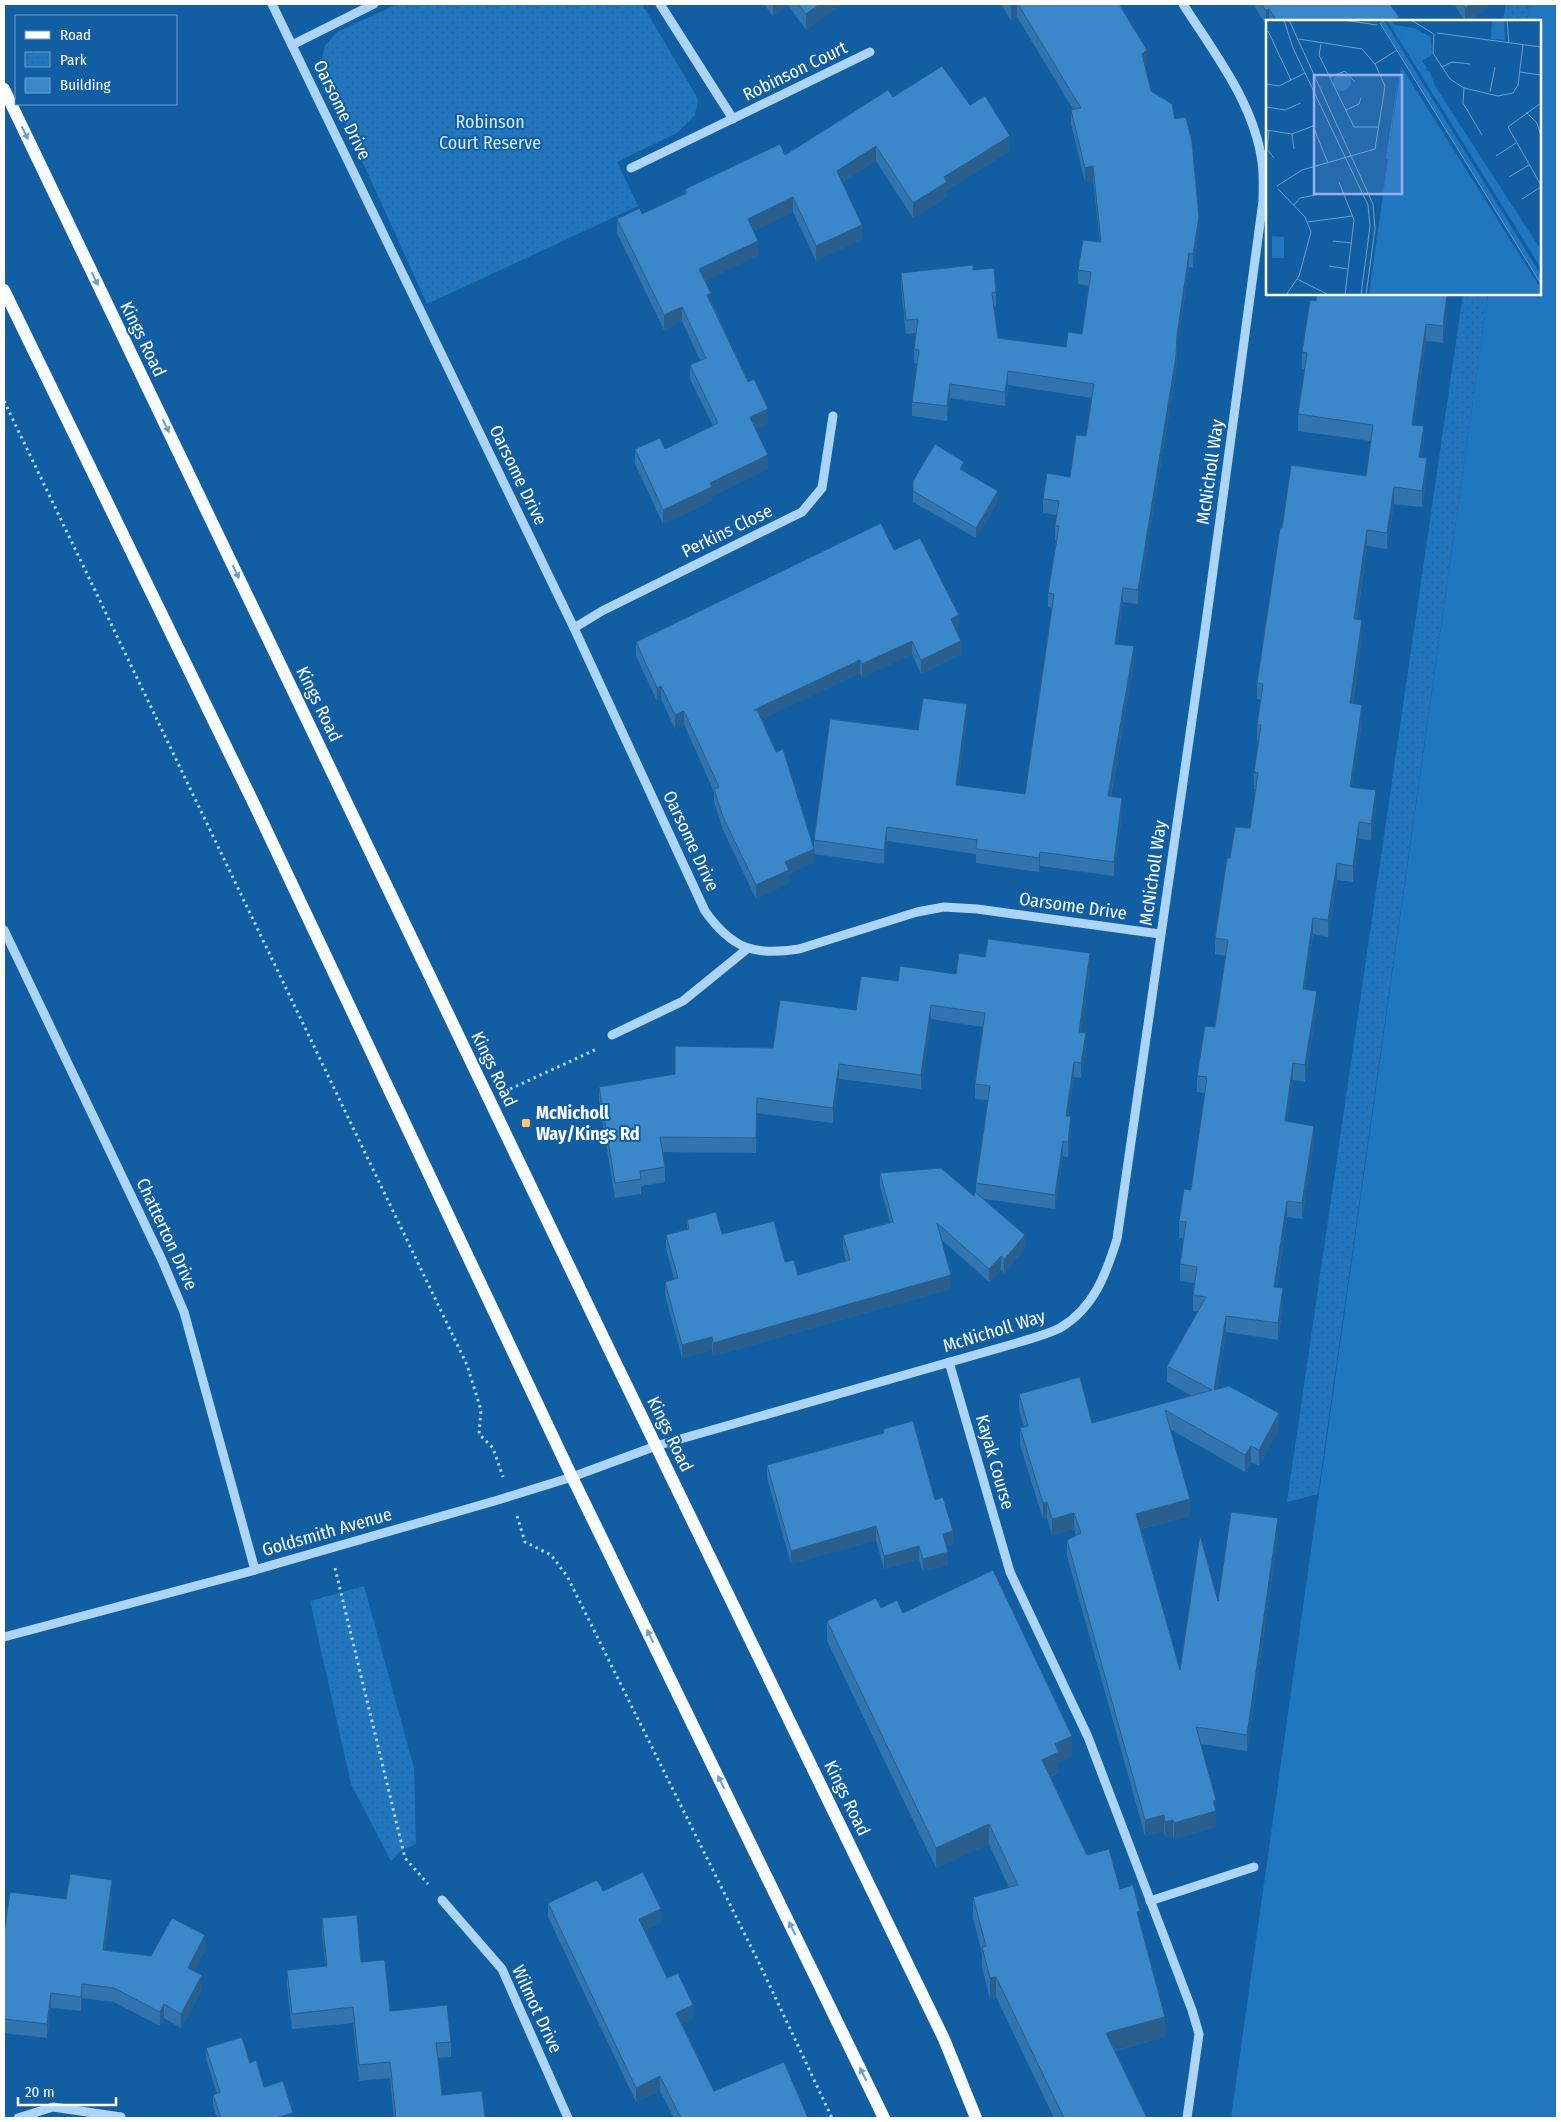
<svg xmlns="http://www.w3.org/2000/svg" width="1561" height="2122" viewBox="0 0 1561 2122" font-family="'Fira Sans Condensed',sans-serif">
<defs>
<pattern id="park-dots" width="8" height="8" patternUnits="userSpaceOnUse" patternTransform="scale(1.25)"><rect width="8" height="8" fill="#2077c0"/><path d="M2 2h.1M6 6h.1" fill="none" stroke="#366286" stroke-width="1.8" stroke-linecap="round"/></pattern>
</defs>
<rect width="100%" height="100%" fill="#115ea3"/>
<path fill="#2077c0" d="M1530,4H1557V2118H1231L1488,294H1540V21H1527Z"/>
<g fill="url(#park-dots)">
<path d="M398,4H642L698,99L695,115L677,133L617,162L638,206L427,304L320,68L325,46L337,32Z"/>
<path d="M1506,4H1530L1527,21H1503Z"/>
<path d="M1463,294H1488L1318,1494L1287,1502Z"/>
<path d="M364,1586L414,1768L416,1844L401,1851L391,1861L351,1784L310,1601Z"/>
</g>
<g fill="none" stroke-linecap="round" stroke-linejoin="round">
<g stroke="#abd4f6" stroke-width="3" stroke-dasharray="2.5 4" stroke-linecap="butt">
<path d="M4,401L467,1365L481,1410L479,1434L493,1448L503,1477"/>
<path d="M510,1089L597,1049"/>
<path d="M517,1516L525,1542L551,1555L567,1576L761,1967L832,2118"/>
<path d="M335,1568L405,1858L428,1884"/>
</g>
<g stroke="#abd4f6" stroke-width="9">
<path d="M272,4L574,628L705,911C732,949 754,956 799,949L917,912L944,907L977,909L1160,934"/>
<path d="M660,4L733,119"/>
<path d="M292,45L374,4"/>
<path d="M631,168L870,52"/>
<path d="M574,628L602,611L802,512L822,488L833,416"/>
<path d="M4,930L162,1260L184,1312L255,1570"/>
<path d="M612,1035L683,1001L747,949"/>
<path d="M949,1362L1010,1572L1088,1737L1192,2010L1199,2034L1187,2118"/>
<path d="M4,1637L255,1570L498,1500L572,1477L656,1446L1020,1342C1033,1338 1048,1334 1060,1328C1094,1308 1106,1274 1117,1239L1205,630L1263,201C1263,188 1264,175 1262,162C1254,103 1214,53 1183,4"/>
<path d="M442,1900L502,1969L568,2118"/>
<path d="M1150,1901L1254,1867"/>
<path d="M18,2118L53,2107L121,2117"/>
</g>
<g stroke="#f9fcff" stroke-width="12">
<path d="M4,89L607,1345L944,2039L976,2118"/>
<path d="M4,290L256,808L572,1477L884,2118"/>
</g>
</g>
<g fill="#3274ad">
<path d="M764,4H842L806,30L788,5L773,16Z"/>
<path d="M1001,4H1119L1147,65L1145,66L1151,91L1199,231L1193,268L1189,267L1177,350L1176,370L1138,604L1123,602L1117,644L1134,661L1111,796L1122,812L1114,876L1040,866L1039,872L976,863V854L887,841L884,864L814,854V862L789,874V883L756,899L723,830L714,802V792L684,724L675,729L661,699L657,701L636,656V642L894,550L959,628L956,629L961,654L921,674L912,654L862,678L860,673L762,719L814,849V840L918,730L967,718L958,785L1025,794L1052,608L1048,607V593L1056,540H1055V526L1057,515L1043,513V499L1070,477L1086,436L1092,398L1008,385L1005,406L950,398L947,421L912,416V402L917,364L914,363V349L916,333L906,334L901,287V273L973,270L996,292V306L994,307L998,338L1066,347L1082,334L1089,286L1078,284V270L1100,242L1093,180L1085,182L1071,124V110L1073,109L1017,17L1011,21Z"/>
<path d="M1253,4H1390L1399,21H1267L1266,25Z"/>
<path d="M1454,4H1488L1487,9L1467,21H1465Z"/>
<path d="M893,97L970,105L1010,151L947,190V197L913,218L876,161L842,182L862,239L816,261L793,212L754,231L758,255L705,281L711,301L768,423L756,429L768,469L712,496V501L663,524L635,464V449H665L713,426L690,379V365L700,360L682,321L664,330L617,233V219L642,214L685,193V189L785,155Z"/>
<path d="M1317,294H1446L1447,311L1443,343L1426,341L1418,396L1414,425L1424,443L1421,458L1427,475L1422,507L1394,504L1387,549L1367,546L1357,619L1362,636L1353,703L1362,721L1352,787L1376,807L1371,840L1359,839L1353,882L1337,880L1328,937L1313,934L1305,990L1317,1008L1305,1082L1293,1080L1287,1122L1314,1142L1302,1219L1287,1217L1277,1287L1283,1304L1278,1340L1226,1332L1217,1389L1279,1429L1259,1466L1251,1462L1245,1472L1170,1429L1190,1516L1141,1529L1180,1670L1218,1601L1278,1535L1247,1751L1201,1744L1216,1816V1827L1174,1839L1173,1836L1165,1838L1164,1831L1145,1836L1067,1556V1540L1076,1536L1074,1529L1052,1535L1047,1518L1043,1519L1020,1445V1428L1024,1427L1019,1410V1394L1092,1423L1192,1396L1167,1382V1366L1198,1312L1193,1311V1295L1194,1283L1180,1281V1264L1184,1238H1179V1221L1191,1190L1205,1093L1197,1092V1076L1215,1027L1226,956L1215,954V938L1230,858L1250,828L1256,789H1254V772L1258,741H1257V725L1261,700L1257,699V683L1282,528L1366,476L1371,441L1298,431V414L1305,369H1302V352L1316,301Z"/>
<path d="M964,471L998,501L976,538L913,502V481Z"/>
<path d="M985,957L1090,968L1081,1032L1086,1047L1081,1078L1074,1077L1068,1116L1071,1131L1068,1157L1063,1156L1055,1209L984,1199L1025,1249L1004,1273L1001,1270L989,1282L942,1240L951,1289L713,1356L712,1350L682,1358L665,1295V1282L674,1279L666,1248V1235L687,1229V1220L785,1262L798,1275L846,1261L843,1249V1235L890,1222L880,1186V1173L974,1196L976,1192V1183L988,1100L975,1099V1084L983,1027L931,1019L921,1089L839,1079L833,1123L757,1113L756,1153L663,1152L665,1167V1182L641,1186V1194L615,1198L599,1102V1087L675,1074L773,1048L856,1010L898,981L956,974Z"/>
<path d="M883,1429L935,1500L953,1544L946,1546L948,1565L923,1572L919,1559L884,1569L876,1540L791,1564L767,1478V1465L883,1433Z"/>
<path d="M881,1608L903,1613L1072,1756L1059,1762V1772L1050,1777L1087,1855L1120,1889L1140,1922L1165,2037L1115,2051L1147,2118H1054L996,1997L990,1999L982,1968V1954L973,1918V1897L1009,1888L989,1844L936,1868L827,1641V1621Z"/>
<path d="M603,1891L661,1923L645,1930L667,1978L693,2019L682,2024L714,2091L808,2118H674L660,2091L636,2102L548,1917V1903Z"/>
<path d="M112,1894L105,1950L151,1956L205,1949L194,1971L202,1990L181,2028L164,2018L160,2026L114,2002L82,1998L81,2011L51,2008L47,2038L4,2033V1934L66,1899Z"/>
<path d="M322,1918L361,1962L390,2011L451,2042V2057L438,2058L442,2095L485,2118H394L390,2078L359,2081L353,2023L292,2029L287,1986V1970L326,1966L322,1934Z"/>
<path d="M206,2048L250,2063L264,2087L293,2118H217L213,2105V2095L217,2094L206,2059Z"/>
</g>
<g fill="#295e8d">
<path d="M773,4H788V5L773,16Z"/>
<path d="M820,4H842L806,30V14Z"/>
<path d="M1015,4H1017V17L1011,21V6Z"/>
<path d="M1472,4H1488L1487,9L1467,21H1465V8Z"/>
<path d="M1269,9V21H1267V24L1266,25V11Z"/>
<path d="M1399,17V21H1393Z"/>
<path d="M1147,50V65L1142,68V54Z"/>
<path d="M1010,136V151L947,190V197L913,218V203L944,177Z"/>
<path d="M876,146V161L837,185V171Z"/>
<path d="M1093,166V180L1085,182V168Z"/>
<path d="M793,197V212L748,234V219Z"/>
<path d="M1199,217V231L1193,268V254Z"/>
<path d="M862,225V239L816,261V246Z"/>
<path d="M758,241V255L699,284V269Z"/>
<path d="M1189,253V267L1177,350L1176,370L1138,604V590Z"/>
<path d="M711,293V308L707,295Z"/>
<path d="M1447,295V311L1443,343V326Z"/>
<path d="M682,307V321L664,330V315Z"/>
<path d="M1426,324V341L1412,441V425Z"/>
<path d="M1008,371V385L1005,406V392Z"/>
<path d="M950,384V398L947,421V406Z"/>
<path d="M768,409V423L750,432V417Z"/>
<path d="M1424,426V443L1419,474V457Z"/>
<path d="M768,455V469L712,496V501L663,524V510L710,483Z"/>
<path d="M1427,458V475L1422,507V491Z"/>
<path d="M964,462V472L960,469Z"/>
<path d="M1394,487V504L1387,549V533Z"/>
<path d="M998,491V501L976,538V528Z"/>
<path d="M1367,530V546L1354,635V619Z"/>
<path d="M1123,588V602L1115,658V644Z"/>
<path d="M959,615V628L951,632V619Z"/>
<path d="M1362,620V636L1350,719V703Z"/>
<path d="M912,641V654L862,678V664Z"/>
<path d="M961,641V654L921,674V660Z"/>
<path d="M1134,646V661L1108,810V796Z"/>
<path d="M860,660V673L754,723V710Z"/>
<path d="M661,686V699L657,701V688Z"/>
<path d="M967,704V718L956,799V785Z"/>
<path d="M1362,705V721L1350,803V787Z"/>
<path d="M684,711V724L675,729V715Z"/>
<path d="M1376,790V807L1371,840V824Z"/>
<path d="M1122,798V812L1114,876V862Z"/>
<path d="M1359,822V839L1353,882V866Z"/>
<path d="M887,827V841L884,864V850Z"/>
<path d="M814,849V862L789,874V883L756,899V885L785,862Z"/>
<path d="M1040,852V866L1039,872V858Z"/>
<path d="M1337,863V880L1328,937V920Z"/>
<path d="M1313,918V934L1303,1006V989Z"/>
<path d="M1090,953V968L1079,1047V1032Z"/>
<path d="M1317,991V1008L1305,1082V1065Z"/>
<path d="M931,1005V1019L921,1089V1075Z"/>
<path d="M1086,1033V1047L1081,1078V1063Z"/>
<path d="M1074,1062V1077L1066,1130V1116Z"/>
<path d="M1293,1063V1080L1285,1138V1121Z"/>
<path d="M839,1064V1079L833,1123V1108Z"/>
<path d="M1071,1116V1131L1068,1157V1142Z"/>
<path d="M1314,1126V1142L1302,1219V1203Z"/>
<path d="M1063,1141V1156L1055,1209V1195Z"/>
<path d="M1287,1201V1217L1274,1303V1287Z"/>
<path d="M1025,1235V1249L1004,1273V1260Z"/>
<path d="M1001,1256V1270L989,1282V1269Z"/>
<path d="M951,1275V1289L713,1356V1343Z"/>
<path d="M1283,1288V1304L1278,1340V1323Z"/>
<path d="M1226,1316V1332L1214,1406V1390Z"/>
<path d="M712,1337V1350L682,1358V1345Z"/>
<path d="M1279,1413V1429L1259,1466V1450Z"/>
<path d="M1251,1446V1462L1245,1472V1455Z"/>
<path d="M1190,1499V1516L1136,1530V1514Z"/>
<path d="M1047,1502V1518L1043,1519V1503Z"/>
<path d="M1074,1513V1529L1052,1535V1519Z"/>
<path d="M1278,1518V1535L1247,1751V1735Z"/>
<path d="M876,1526V1540L791,1564V1551Z"/>
<path d="M953,1531V1544L943,1547V1534Z"/>
<path d="M919,1546V1559L884,1569V1556Z"/>
<path d="M948,1552V1565L923,1572V1559Z"/>
<path d="M1072,1736V1756L1059,1762V1772L1042,1780V1760L1055,1744Z"/>
<path d="M1216,1800V1827L1174,1839V1823Z"/>
<path d="M1164,1815V1831L1145,1836V1820Z"/>
<path d="M1173,1820V1836L1165,1838V1822Z"/>
<path d="M989,1824V1844L936,1868V1848Z"/>
<path d="M112,1880V1894L103,1964V1950Z"/>
<path d="M661,1909V1923L639,1933V1919Z"/>
<path d="M1140,1911V1931L1137,1912Z"/>
<path d="M205,1935V1949L188,1982V1968Z"/>
<path d="M202,1975V1990L181,2028V2014Z"/>
<path d="M996,1977V1997L990,1999V1978Z"/>
<path d="M82,1984V1998L81,2011V1997Z"/>
<path d="M51,1993V2008L47,2038V2024Z"/>
<path d="M164,2004V2018L160,2026V2012Z"/>
<path d="M693,2005V2019L676,2027V2013Z"/>
<path d="M1165,2017V2037L1106,2053V2033Z"/>
<path d="M660,2076V2091L636,2102V2088Z"/>
<path d="M293,2113V2118H276Z"/>
</g>
<g fill="#3a87c9" stroke="#295e8d">
<path d="M798,4H820L806,14Z"/>
<path d="M1009,4H1015L1011,6Z"/>
<path d="M1018,4H1119L1147,50L1142,54L1151,91L1172,104L1175,119L1186,117L1192,142L1199,217L1193,254L1189,253L1177,336L1176,356L1138,590L1123,588L1115,644L1134,646L1108,796L1122,798L1114,862L1040,852L1039,858L976,849L977,840L887,827L884,850L814,840L830,719L918,730L923,698L967,704L956,785L1025,794L1054,594L1048,593L1059,526H1055L1059,501L1043,499L1047,473L1070,477L1076,435L1086,436L1094,384L1008,371L1005,392L950,384L947,406L912,402L919,350L914,349L918,319L906,320L901,273L973,265V270L994,268L996,292L992,293L998,338L1066,347L1068,332L1082,334L1091,272L1078,270L1083,240L1101,242L1093,166L1085,168L1071,110L1081,108Z"/>
<path d="M1261,4H1390L1399,17L1393,21H1277L1269,9L1266,11Z"/>
<path d="M1463,4H1472L1465,8Z"/>
<path d="M942,66L970,105L985,96L1010,136L944,177L947,182L913,203L876,146L837,171L862,225L816,246L793,197L748,219L758,241L699,269L711,293L707,295L748,382L754,379L768,409L750,417L768,455L710,483L712,487L663,510L635,449L660,438L665,449L718,423L690,365L706,358L682,307L664,315L617,219L640,208L642,214L687,193L685,189L780,144L785,155L888,90L893,97Z"/>
<path d="M1317,294H1444L1447,295L1443,326L1426,324L1418,380L1412,425L1424,426L1419,457L1427,458L1422,491L1394,487L1387,533L1367,530L1354,619L1362,620L1350,703L1362,705L1350,787L1376,790L1371,824L1359,822L1353,866L1337,863L1328,920L1313,918L1303,989L1317,991L1305,1065L1293,1063L1285,1121L1314,1126L1302,1203L1287,1201L1274,1287L1283,1288L1278,1323L1226,1316L1214,1390L1229,1386L1279,1413L1259,1450L1251,1446L1245,1455L1165,1410L1190,1499L1136,1514L1180,1670L1200,1535L1218,1601L1231,1512L1278,1518L1247,1735L1196,1727L1216,1800L1213,1801L1216,1811L1174,1823L1173,1820L1165,1822L1164,1815L1145,1820L1067,1540L1081,1533L1074,1513L1052,1519L1047,1502L1043,1503L1020,1428L1028,1426L1019,1394L1080,1377L1092,1423L1212,1390L1167,1366L1206,1297L1193,1295L1197,1267L1180,1264L1186,1222L1179,1221L1184,1189L1191,1190L1207,1077L1197,1076L1205,1026L1215,1027L1228,940L1215,938L1227,858H1230L1235,827L1250,828L1258,773L1254,772L1261,725H1257L1263,684L1257,683L1280,528H1282L1291,465L1366,476L1373,425L1298,414L1307,353L1302,352L1310,300L1316,301Z"/>
<path d="M935,444L964,462L960,469L998,491L976,528L913,491V481Z"/>
<path d="M881,523L894,550L920,538L959,615L951,619L961,641L921,660L912,641L862,664L860,660L754,710H757L776,752L783,749L814,849L785,862L789,870L756,885L723,817L714,789L719,787L684,711L675,715L661,686L657,688L636,642Z"/>
<path d="M988,939L1090,953L1079,1032L1086,1033L1081,1063L1074,1062L1066,1116H1071L1068,1142L1063,1141L1055,1195L976,1183L990,1086L975,1084L985,1013L931,1005L921,1075L839,1064L833,1108L757,1098L756,1138L660,1137L665,1167L640,1171L641,1179L615,1183L599,1087L675,1074V1046L773,1048L780,1000L856,1010L861,976L898,981L900,966L956,974L959,953L985,957Z"/>
<path d="M941,1168L974,1196L975,1192L1025,1235L1004,1260L1001,1256L989,1269L937,1223L951,1275L713,1343L712,1337L682,1345L665,1282L678,1278L666,1235L689,1229L687,1220L716,1212L722,1234L774,1221L785,1262L794,1260L798,1275L850,1260L843,1235L893,1222L880,1173Z"/>
<path d="M913,1421L935,1500L943,1497L953,1531L943,1534L948,1552L923,1559L919,1546L884,1556L876,1526L791,1551L767,1465L884,1433L883,1429Z"/>
<path d="M993,1570L1072,1736L1055,1744L1059,1752L1042,1760L1087,1855L1109,1849L1120,1889L1133,1885L1140,1911L1137,1912L1165,2017L1106,2033L1147,2118H1064L996,1977L990,1978L982,1947L986,1946L973,1897L1018,1885L989,1824L936,1848L827,1621L876,1598L881,1608L897,1600L903,1613Z"/>
<path d="M643,1872L661,1909L639,1919L667,1978L678,1973L693,2005L676,2013L714,2091L784,2062L808,2118H681L660,2076L636,2088L548,1903L597,1880L603,1891Z"/>
<path d="M70,1874L112,1880L103,1950L151,1956L172,1918L205,1935L188,1968L202,1975L181,2014L164,2004L160,2012L114,1988L82,1984L81,1997L51,1993L47,2024L4,2019V1934L10,1892L66,1899Z"/>
<path d="M357,1915L361,1962L385,1960L390,2011L447,2005L451,2042L436,2043L442,2095L482,2091L485,2118H396L390,2062L359,2065L353,2007L292,2014L287,1970L327,1966L322,1918Z"/>
<path d="M242,2037L250,2063L256,2060L264,2087L283,2081L293,2113L276,2118H221L213,2095L220,2092L206,2048Z"/>
</g>
<defs><path id="oneway-solid" d="M-6-.8H1V-3.2L6.5 0L1 3.2V.8H-6Z" transform="scale(1.25)"/></defs>
<g fill="#6e9dc8">
<use href="#oneway-solid" transform="translate(25 133) rotate(64)"/>
<use href="#oneway-solid" transform="translate(95 279) rotate(64)"/>
<use href="#oneway-solid" transform="translate(166 426) rotate(64)"/>
<use href="#oneway-solid" transform="translate(236 572) rotate(64)"/>
<use href="#oneway-solid" transform="translate(650 1636) rotate(-116)"/>
<use href="#oneway-solid" transform="translate(721 1782) rotate(-116)"/>
<use href="#oneway-solid" transform="translate(792 1928) rotate(-116)"/>
<use href="#oneway-solid" transform="translate(863 2074) rotate(-116)"/>
</g>
<rect fill="#ffc86f" stroke="#115ea3" stroke-width="2" x="521" y="1118" width="10" height="10" rx="2.5"/>
<g text-anchor="middle" stroke-width="4" stroke-linejoin="round" paint-order="stroke">
<g font-size="18" fill="#fff" stroke="#115ea3">
<text transform="translate(795 71) rotate(-26)" y="6">Robinson Court</text>
<text transform="translate(342 110) rotate(64)" y="6">Oarsome Drive</text>
<text transform="translate(143 339) rotate(64)" y="6">Kings Road</text>
<text transform="translate(1210 472) rotate(-82)" y="6">McNicholl Way</text>
<text transform="translate(518 475) rotate(64)" y="6">Oarsome Drive</text>
<text transform="translate(727 531) rotate(-26)" y="6">Perkins Close</text>
<text transform="translate(319 704) rotate(64)" y="6">Kings Road</text>
<text transform="translate(691 841) rotate(65)" y="6">Oarsome Drive</text>
<text transform="translate(1153 873) rotate(-82)" y="6">McNicholl Way</text>
<text transform="translate(1073 906) rotate(8)" y="6">Oarsome Drive</text>
<text transform="translate(494 1069) rotate(64)" y="6">Kings Road</text>
<text transform="translate(167 1234) rotate(65)" y="6">Chatterton Drive</text>
<text transform="translate(994 1331) rotate(-17)" y="6">McNicholl Way</text>
<text transform="translate(670 1434) rotate(64)" y="6">Kings Road</text>
<text transform="translate(995 1462) rotate(74)" y="6">Kayak Course</text>
<text transform="translate(327 1532) rotate(-16)" y="6">Goldsmith Avenue</text>
<text transform="translate(847 1798) rotate(64)" y="6">Kings Road</text>
<text transform="translate(537 2009) rotate(65)" y="6">Wilmot Drive</text>
</g>
<g font-size="18" fill="#d4ebfe" stroke="#115ea3">
<text x="490" y="128">Robinson<tspan x="490" dy="21">Court Reserve</tspan></text>
</g>
<g font-size="18" font-weight="bold" fill="#fff" stroke="#115ea3" text-anchor="start">
<text x="536" y="1119">McNicholl<tspan x="536" dy="21">Way/Kings Rd</tspan></text>
</g>
</g>
<g transform="translate(1266 20)">
<rect width="275" height="275" fill="#115ea3"/>
<path d="M113,0H118L135,28L275,255V263ZM121,0H125L152,43L156,41L161,48L159,50L164,52L169,66L273,227L275,248ZM135,46L275,269V275H103ZM6,216L18,217V238H6Z" fill="#2077c0"/>
<path d="M226,0H238L239,20L225,19ZM128,5L148,8L165,17L166,35L152,43ZM134,44L122,139H120ZM67 62a9 9 0 1 1 18 0a9 9 0 1 1-18 0Z" fill="#2077c0"/>
<path fill="none" stroke="#709ec8" stroke-width="1" d="M18,0L27,28L102,185L104,206L95,275M23,0L107,184L109,209L100,275M77,0L111,5M145,0L168,14M241,0L243,23M114,3L275,264M2,11L25,60M171,13L275,27M168,14L167,33L184,59L198,68L232,76L247,73L252,65L257,25M33,19L96,29L109,44M55,24L53,35L88,107H113M176,47L186,42L204,44M254,52L275,55M64,57L79,51L89,62M0,64L13,66L39,53M198,68L197,83L216,115M224,72L229,47M275,83L242,107L275,165M0,87L19,90L35,83M80,90L93,84L95,78M260,92L271,103L275,116M0,110L26,114L47,106L62,143M3,111L1,129L8,138M26,114L28,129M230,136L250,123M243,157L263,145M73,162L88,200L79,275M11,166L36,150L109,129L119,66L109,44L131,30M12,169L39,197L45,212L33,256L20,275M256,179L275,167M28,185L34,178L55,174M42,202L86,196M67,221L86,223M63,246L82,249M31,259L63,275"/>
<path fill="#99afed" fill-opacity="0.15" stroke="#99afed" stroke-width="2.5" d="M48,55H136V174H48Z"/>
<rect width="275" height="275" fill="none" stroke="#fff" stroke-width="2.5"/>
</g>
<rect width="1561" height="2122" fill="none" stroke="#ffffff" stroke-width="10"/>
<rect x="15" y="15" width="162" height="90" fill="#115ea3" stroke="#709ec8"/>
<rect x="25" y="31" width="25" height="8" fill="#f9fcff" stroke="#709ec8"/>
<text x="60" y="40" font-size="15" fill="#ffffff">Road</text>
<rect x="25" y="52" width="25" height="15" fill="url(#park-dots)" stroke="#709ec8"/>
<text x="60" y="65" font-size="15" fill="#ffffff">Park</text>
<rect x="25" y="78" width="25" height="15" fill="#3a87c9" stroke="#709ec8"/>
<text x="60" y="90" font-size="15" fill="#ffffff">Building</text>
<path d="M18 2097v8h98v-8" fill="none" stroke="#ffffff" stroke-width="2.5"/>
<text x="25" y="2097" font-size="15" fill="#ffffff" stroke="#115ea3" stroke-width="4" paint-order="stroke">20 m</text>
</svg>
